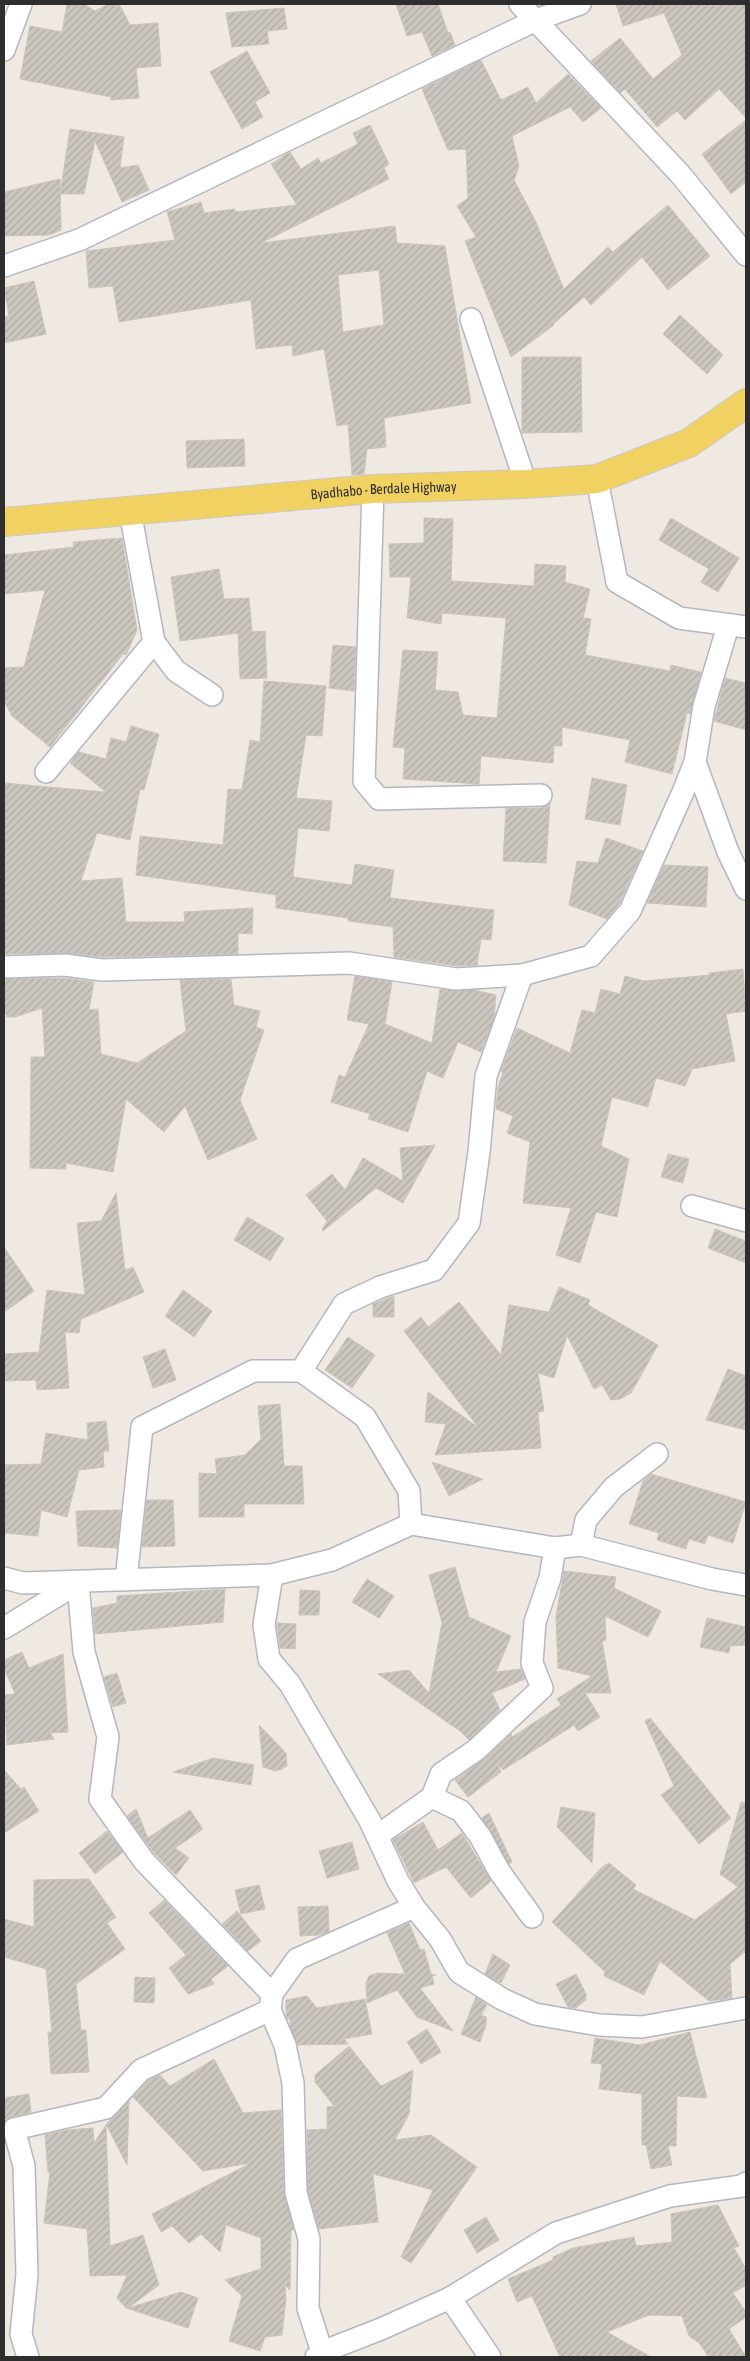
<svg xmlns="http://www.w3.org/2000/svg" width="750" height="2361" viewBox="0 0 750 2361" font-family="'Asap Condensed',sans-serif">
<defs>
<pattern id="building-hatch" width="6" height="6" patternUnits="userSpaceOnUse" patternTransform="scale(1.25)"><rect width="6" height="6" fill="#cbc7bf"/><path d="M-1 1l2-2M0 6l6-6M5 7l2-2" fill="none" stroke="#afaba4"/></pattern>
</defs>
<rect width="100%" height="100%" fill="#efe9e1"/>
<g fill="url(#building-hatch)" stroke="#cbc5ba" fill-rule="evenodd">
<path d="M67,4H84L95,11L109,4H119L130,25L158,23L161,66L136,68L139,98L111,100V97L20,79L30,26L62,32Z"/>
<path d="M396,4H438L448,33L450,32L455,45L432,56L422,32L407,36Z"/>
<path d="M616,4H746V118L719,89L685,120L677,111L657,127L625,89L620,93L591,61L620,38L653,79L682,55L664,13L623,26Z"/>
<path d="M284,8L287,29L267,31L269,44L232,47L226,13Z"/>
<path d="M247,51L270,93L255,102L263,117L242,129L210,72Z"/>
<path d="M481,60L501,100L528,87L536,103L568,74L601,108L583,122L570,107L512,136L519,166L514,180L535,220L564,289L608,247L613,252L668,205L710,256L668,290L642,257L591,305L584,297L553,324L554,325L511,357L465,241L476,237L457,206L468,198L466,149L448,150L422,89Z"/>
<path d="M746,120V182L731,194L702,154Z"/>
<path d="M370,125L389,164L384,168L389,179L261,243L395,226L397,243L445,246L471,403L384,418L386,447L367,449L364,474L352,475L348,424L337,426L324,349L293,356L292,345L256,349L251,300L119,322L113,286L89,288L86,251L175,240L167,212L201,202L204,213L235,209V212L297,205L271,164L290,152L301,169L318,158L321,163L358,144L353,133ZM379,270L384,325L343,332L338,275Z"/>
<path d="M70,129L124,137L120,168L138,165L149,190L122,202L95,141L84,194H60Z"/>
<path d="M60,179L61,230L49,235L4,236V192Z"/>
<path d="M34,281L46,334L4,343V317L9,316L4,288Z"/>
<path d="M680,315L723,355L707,374L663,334Z"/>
<path d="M522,357H581L582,432L522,433Z"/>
<path d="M244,439L245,466L187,468L186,441Z"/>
<path d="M424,518L453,519L451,581L534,586L535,564L566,566L565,582L590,589L583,618L591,619L585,655L670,671L671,665L701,672L690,714L687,713L672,774L625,762L630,740L562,727V746H554L553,763L481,756L479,784L403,779L405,748L393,747L403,650L438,652L435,690L458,692L463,715L497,718L506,618L442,613L441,624L407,618L411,577H390L389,544L424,543Z"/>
<path d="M671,518L739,558L718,592L701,582L709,569L659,540Z"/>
<path d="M122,538L137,630L126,655L123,654L50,747L12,716L4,701V668L24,667L45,590L4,594V555L74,547L73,542Z"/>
<path d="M219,569L224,599L249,598L252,631L247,632L265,631L267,678L240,679L238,633L180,641L171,577Z"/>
<path d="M333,645L356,647L354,691L329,688Z"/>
<path d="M725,678L746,683V730L714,721Z"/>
<path d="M264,681L326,686L322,736L306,735L296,798L332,801L329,831L298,828L293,877L352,885L355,864L394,870L390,898L494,910L491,940L481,939L477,965L457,966L394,957L393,927L348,921V918L276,908V895L136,875L140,836L223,845L228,789L242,790L250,740L260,742Z"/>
<path d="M131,726L159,734L144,790L140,789L130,840L97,833L81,881L122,878L126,922H185L184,912L253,908L252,934L238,933V954L103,957L65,953L4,954V783L106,792L70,763L79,752L106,759L111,738L126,742Z"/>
<path d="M592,778L627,785L620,825L585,819Z"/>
<path d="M550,803L546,863L503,861L506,808H541Z"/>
<path d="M606,838L643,851L619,904L607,919L569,905L577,861L598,863Z"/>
<path d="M664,865L708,867L706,907L647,903Z"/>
<path d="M743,969L746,1011L726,1014L735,1061L692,1069L685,1086L656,1078L648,1107L612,1097L601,1146L629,1159L617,1217L596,1212L580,1263L556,1255L571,1208L523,1203L530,1142L507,1133L513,1116L496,1109L498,1087L503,1072L501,1071L517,1028L570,1053L582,1010L595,1013L601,989L620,994L625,976L644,981L709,975V973Z"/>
<path d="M355,976L392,982L385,1024L432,1043L440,989L457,991L474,990L496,995L494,1018L481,1052L458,1042L443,1078L427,1071L408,1132L368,1119L370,1114L331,1102L339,1075L345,1077L369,1024L347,1020Z"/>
<path d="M64,978L94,982L89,1010L98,1009L101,1054L137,1063L186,1031L180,980L231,979L234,1005L260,1011L256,1027L264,1030L240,1100L257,1139L208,1160L185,1106L164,1132L126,1099L113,1172L66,1163V1169L30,1168L31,1057H45L42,1008L15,1017H7L4,1008V979Z"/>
<path d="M435,1145L403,1203L376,1188L323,1231L322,1230L327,1221L306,1195L332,1174L345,1190L363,1158L403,1181L400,1148Z"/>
<path d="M668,1154L689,1159L683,1183L661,1177Z"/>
<path d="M116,1193L125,1270L133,1267L144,1292L81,1319L79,1333L65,1332L69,1388L37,1390L36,1380L4,1381V1354L39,1352L47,1290L85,1295L77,1223L101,1221Z"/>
<path d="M247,1217L284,1238L270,1261L234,1240Z"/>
<path d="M715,1229L746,1241V1263L708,1248Z"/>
<path d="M4,1247L34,1291L4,1312Z"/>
<path d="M559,1287L590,1300L588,1305L658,1345L631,1393L620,1399L611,1400L602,1385L594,1389L567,1335L554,1378L538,1373L544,1411L538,1412L541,1448L435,1455L446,1424L425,1422L428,1392L478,1427L404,1331L421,1317L428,1327L459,1302L501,1355L509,1305L549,1312Z"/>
<path d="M183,1290L212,1311L194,1337L165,1316Z"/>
<path d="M394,1296V1317H373V1304Z"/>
<path d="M348,1337L375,1355L352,1388L325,1370Z"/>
<path d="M165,1349L176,1380L153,1388L143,1357Z"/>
<path d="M728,1369L746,1376V1430L706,1420Z"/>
<path d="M280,1404L284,1466H302L304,1504H244V1517H199V1473L217,1474L215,1459L245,1455L261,1439L258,1406Z"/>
<path d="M106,1421L109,1451H103L104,1467L79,1470L67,1517L41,1510L38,1536L4,1533V1465L41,1464L46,1433L88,1440L87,1423Z"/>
<path d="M432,1462L483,1479L449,1496Z"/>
<path d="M651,1474L746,1502L733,1543L708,1535L705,1544L689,1539L686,1549L657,1540L659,1533L629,1524L643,1481Z"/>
<path d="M147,1500H173L175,1546L142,1547Z"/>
<path d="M121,1510L117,1548L78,1546L76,1511Z"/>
<path d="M455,1567L469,1617L511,1636L496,1672L521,1669L525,1679L492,1693L500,1710L469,1740L460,1731L378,1674L409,1670L429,1693L442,1623L429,1575Z"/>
<path d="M564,1571L616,1577L614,1588L661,1611L648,1637L605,1616L606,1640L602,1641L611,1693H585L600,1717L578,1731L574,1725L503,1770L497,1763L501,1772L468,1797L455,1780L483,1760L511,1734L512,1737L561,1705L557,1699L592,1676L558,1668L556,1616Z"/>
<path d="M367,1579L394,1596L379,1618L352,1602Z"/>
<path d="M225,1589L223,1622L95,1634L93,1608L117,1603V1596Z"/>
<path d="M300,1590L320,1591L319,1615H299Z"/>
<path d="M707,1618L746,1627V1645L730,1646L729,1653L700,1647Z"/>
<path d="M277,1623L296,1624L295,1649L280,1648Z"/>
<path d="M22,1652L29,1668L63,1654L68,1732L50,1733L54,1739L7,1745L4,1695L15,1694L4,1668V1660Z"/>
<path d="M117,1673L126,1703L113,1707L104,1677Z"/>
<path d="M650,1718L731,1818L699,1844L661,1795L674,1786L645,1721Z"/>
<path d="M259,1725L286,1753L287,1766L282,1769L275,1771L263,1767Z"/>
<path d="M213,1758L254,1765L251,1785L173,1772Z"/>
<path d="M4,1770L21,1789L24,1787L39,1811L4,1833Z"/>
<path d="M741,1802L746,1803V1951L730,1964L732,1998L709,2001L660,1961L644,1995L604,1976L605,1972L552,1922L602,1867L609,1863L636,1885L633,1889L695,1920L738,1887L720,1874Z"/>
<path d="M561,1807L595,1813L592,1863L557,1827Z"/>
<path d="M136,1809L148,1838L190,1810L203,1829L175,1848L189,1858L176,1875L154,1853L127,1816Z"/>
<path d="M489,1813L512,1862L509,1864L482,1818Z"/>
<path d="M423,1822L438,1850L462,1833L491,1881L471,1898L446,1867L414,1883L393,1840Z"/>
<path d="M107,1831L123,1852L95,1874L79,1853Z"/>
<path d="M352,1842L359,1869L327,1878L319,1851Z"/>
<path d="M89,1879L116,1917L107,1923L125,1949L76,1984L81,2030H86L89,2072L51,2074L48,2032H52L46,1969L4,1957V1919L34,1927V1880Z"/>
<path d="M259,1885L265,1909L241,1914L235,1890Z"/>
<path d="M164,1900L228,1966L211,1979L214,1984L188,1994L169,1968L186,1955L149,1913Z"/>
<path d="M328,1906L329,1931L319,1935L300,1936L298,1907Z"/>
<path d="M237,1911L261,1941L248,1951L222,1924Z"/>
<path d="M409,1923L420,1950L424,1949L431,1974L436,1975L432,1976L434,1984L420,1988L453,2031L417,2017L397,1990L367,2003L366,1983L369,1976L377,1973L405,1974L387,1933Z"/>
<path d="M493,1954L510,1965L501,1983L485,1974Z"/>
<path d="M576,1974L586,1994V2000L576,2008L568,2007L556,1984Z"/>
<path d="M135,1977L155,1978L154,2003L134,2002Z"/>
<path d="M307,1996L317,2008L365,1999L372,2034L344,2039L348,2044L298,2045L290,2026V2019H287L286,2015V2000Z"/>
<path d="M476,1997L487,2005L481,2015L486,2017V2025L480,2042L461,2034Z"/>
<path d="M427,2029L441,2052L421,2064L407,2042Z"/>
<path d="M690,2032L707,2098L677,2096L676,2146H668L672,2165L651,2169L646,2145H642V2094L599,2089L602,2064L591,2063L595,2038L640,2045Z"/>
<path d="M349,2046L381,2086L413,2070L409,2114L395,2140L431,2135L477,2167L411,2263L401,2257L433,2190L373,2174L378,2222L319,2229L308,2191L307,2130L327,2129V2107L334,2106L315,2082V2075Z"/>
<path d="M214,2059L243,2113L281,2110L284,2193L294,2230H291L290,2290L285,2285L286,2299L282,2335L265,2337L260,2351L229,2341L242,2296L225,2280L261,2269V2238L226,2225L220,2252L201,2234L189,2243L172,2226L161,2232L152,2214L251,2163L203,2171L133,2097L149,2080L160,2075L170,2086Z"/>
<path d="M29,2094L31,2112L11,2117L4,2121V2098Z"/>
<path d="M129,2101L127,2165L106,2124Z"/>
<path d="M106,2125L110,2246L143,2235L159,2285L128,2308L181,2292L198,2298L188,2328L126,2308L117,2298L127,2275L90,2276L87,2229L44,2223L50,2172H48L45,2135L67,2130L93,2128L94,2143Z"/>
<path d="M718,2205L739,2246L734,2248L746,2269V2285L733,2293L746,2312V2317L729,2329L746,2357H709L699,2343L689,2336L682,2316L649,2315L607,2332L651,2357H560L532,2296L517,2302L508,2279L553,2260V2257L573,2248L634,2237L636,2246L672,2242L671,2214Z"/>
<path d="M486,2217L499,2240L477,2253L464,2230Z"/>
</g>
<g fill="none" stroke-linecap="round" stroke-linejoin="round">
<g stroke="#b4b7c1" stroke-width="24">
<g id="street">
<path d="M520,4L680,174L746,255"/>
<path d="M4,50L21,4"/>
<path d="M4,266L79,240L536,20L580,4"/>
<path d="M471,319L526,484"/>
<path d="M597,479L617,582L679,618L746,627"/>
<path d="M373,489L364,781L379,799L541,795"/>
<path d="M154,642L176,671L212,695"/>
<path d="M695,762L728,852L746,889"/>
<path d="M46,772L154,642L130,511"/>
<path d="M4,967L65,965L102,970L349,963L456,979L522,975L591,956L630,911L683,792L695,762L704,706L728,626"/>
<path d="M692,1206L746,1221"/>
<path d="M301,1371L365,1417L409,1491L411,1524"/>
<path d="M581,1545L586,1520L614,1487L657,1454"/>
<path d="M272,1575L264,1625L269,1659L290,1684L370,1821L398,1881L414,1907L440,1939L459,1972L502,1999L535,2014L599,2025L642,2027L746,2008"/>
<path d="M4,1578L23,1583L272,1575L332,1560L411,1524L555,1548L581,1545L712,1579L746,1585"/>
<path d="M126,1580L142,1427L253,1371H301L344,1304L380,1287L434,1270L469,1223L479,1152L486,1076L522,975"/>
<path d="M4,1628L78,1583L84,1652L108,1737L100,1799L144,1861L272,1994"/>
<path d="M432,1797L461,1811L480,1836L499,1871L532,1917"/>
<path d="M377,1836L432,1797L441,1774L476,1750L542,1688L532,1663L535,1622L550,1578L555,1548"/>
<path d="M270,2010L285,2045L293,2083L296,2193L309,2239L308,2308L322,2352"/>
<path d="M450,2298L490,2357"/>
<path d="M28,2357L21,2334L27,2275L24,2166L14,2129L106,2108L141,2070L270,2010L272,1994L297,1959L414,1907"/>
<path d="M316,2357L322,2352L381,2329L450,2298L556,2233L670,2196L742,2186L746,2183"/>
</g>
</g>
<g stroke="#c9c9c9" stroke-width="30">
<g id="primary">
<path id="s1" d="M4,522L373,489L526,484L597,479L689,443L746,403"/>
</g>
</g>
<use href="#street" stroke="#fff" stroke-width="21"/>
<use href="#primary" stroke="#f2d163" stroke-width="28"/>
</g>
<g text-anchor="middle" stroke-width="4" stroke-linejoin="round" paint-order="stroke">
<g font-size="14" fill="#2e2e2e" stroke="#fff">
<text dy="5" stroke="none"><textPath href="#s1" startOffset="381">Byadhabo - Berdale Highway</textPath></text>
</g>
</g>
<rect width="750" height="2361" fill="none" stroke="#2e2e2e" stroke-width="10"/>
</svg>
